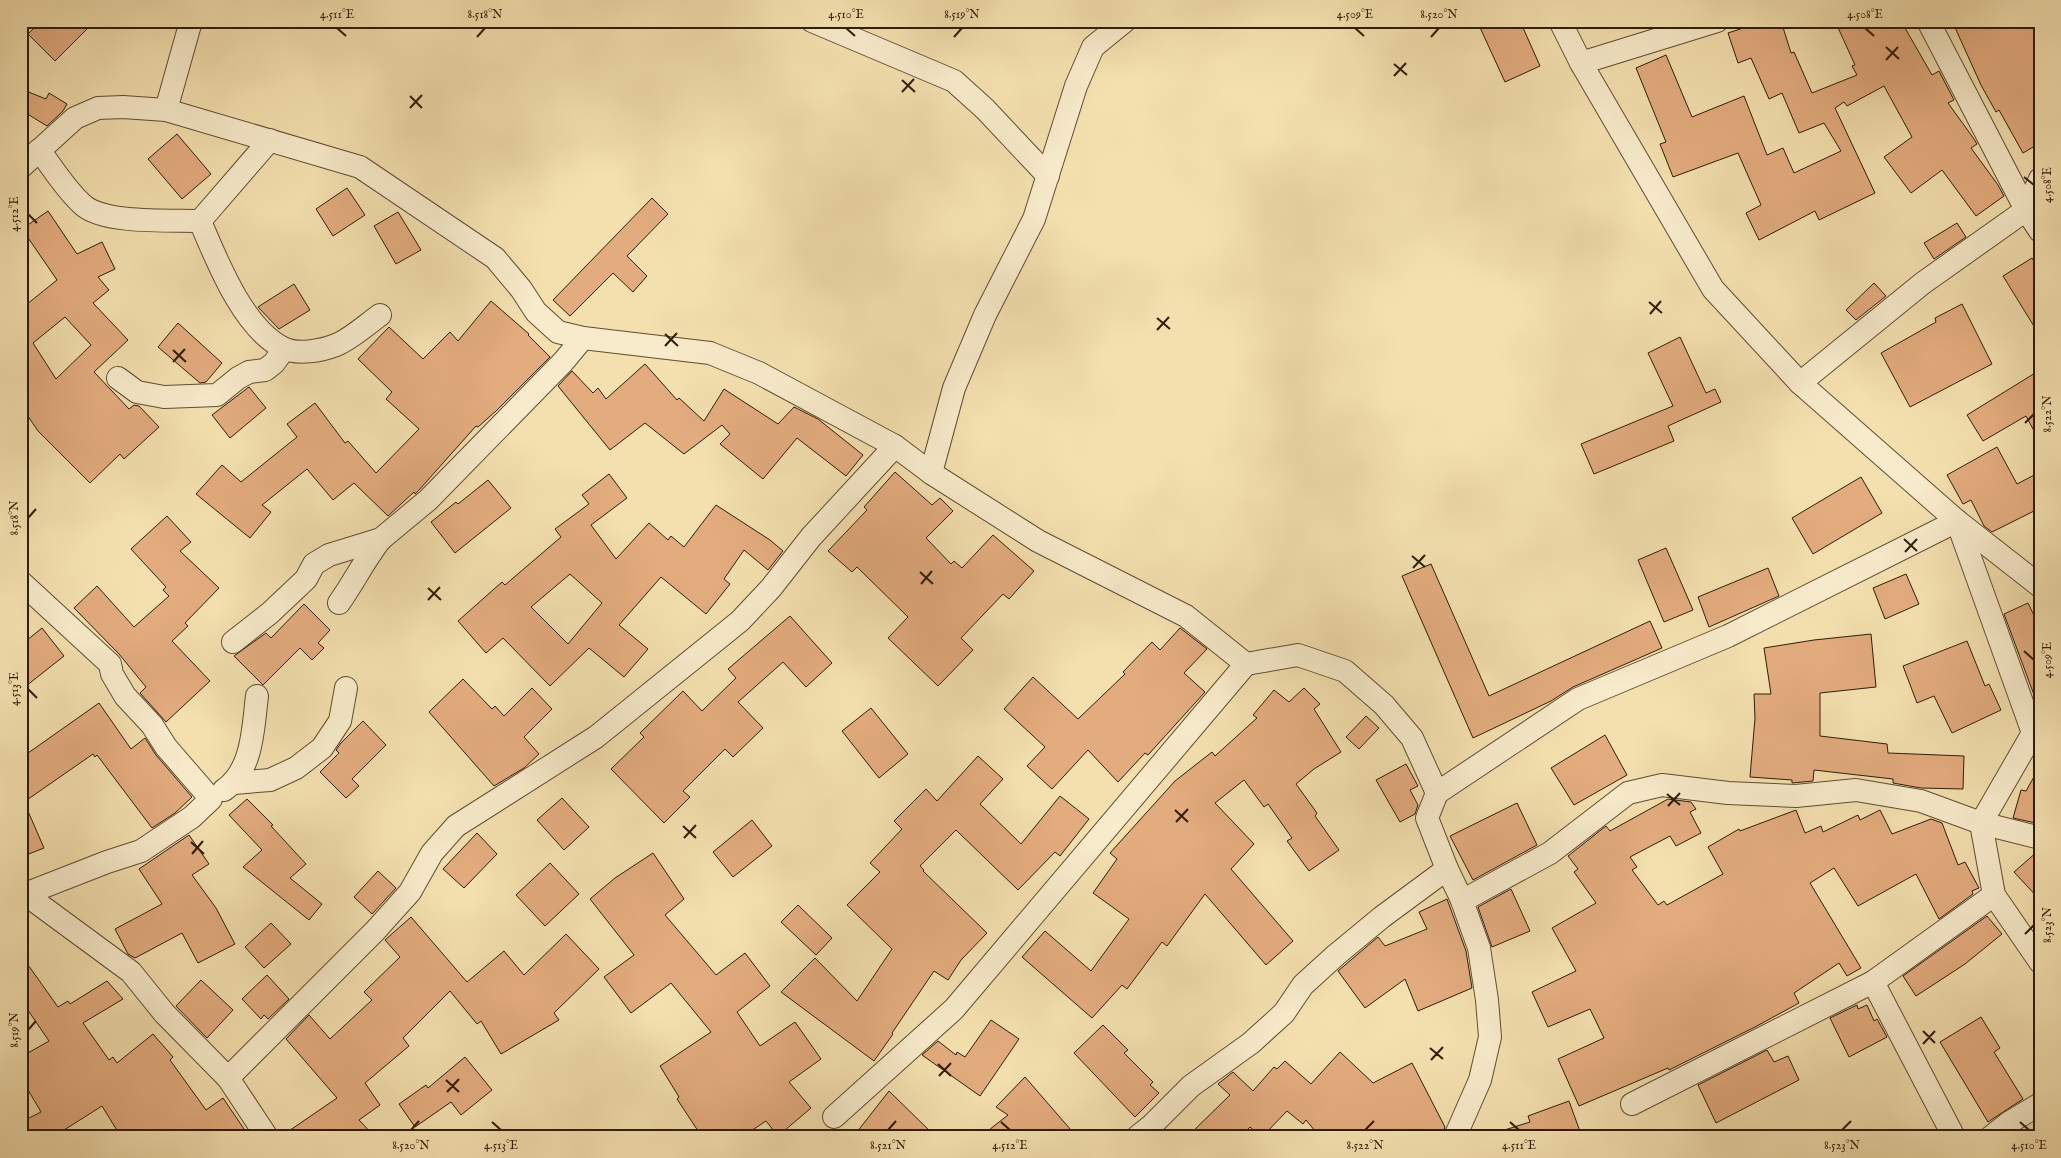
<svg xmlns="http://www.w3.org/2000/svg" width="2061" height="1158" viewBox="0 0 2061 1158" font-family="'IM FELL English',serif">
<rect width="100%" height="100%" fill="#f4e0af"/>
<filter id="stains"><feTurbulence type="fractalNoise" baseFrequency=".004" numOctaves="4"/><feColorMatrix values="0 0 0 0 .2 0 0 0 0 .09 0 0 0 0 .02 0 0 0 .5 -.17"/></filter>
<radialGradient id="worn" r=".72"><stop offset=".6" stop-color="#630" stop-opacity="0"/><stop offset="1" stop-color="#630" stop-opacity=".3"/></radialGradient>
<g fill="#e3ac7f" stroke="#2f1c07" fill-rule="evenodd">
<path d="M41,21H95L55,61L28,34Z"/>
<path d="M1477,21H1520L1540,66L1505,82Z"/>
<path d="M1764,21H1781L1791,53L1794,52L1812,93L1857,75L1852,66L1855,65L1835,21H1901L1932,75L1939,71L1954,100L1948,103L1974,139L1977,144L1971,148L1998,185L2004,196L1976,216L1942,170L1911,193L1884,157L1912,137L1884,86L1847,106L1844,102L1835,108L1875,193L1819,220L1815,211L1759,240L1746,213L1761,205L1738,153L1673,177L1660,144L1666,142L1636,68L1666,55L1692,117L1744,96L1767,155L1783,148L1794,173L1841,151L1824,123L1799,133L1782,93L1769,99L1751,58L1738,63L1728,33Z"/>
<path d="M1952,21H2040V143L2023,153L1999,110L1996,112L1981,85Z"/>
<path d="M21,89L46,99L49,93L67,104L63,111L47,126L21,110Z"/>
<path d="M177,134L211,174L182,199L148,159Z"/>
<path d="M347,188L365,215L333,236L316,209Z"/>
<path d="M652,198L668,214L627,256L647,276L633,292L613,273L570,316L553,300Z"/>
<path d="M48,211L77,254L102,242L115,269L98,277L109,290L93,303L128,340L94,372L129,409L134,405L139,406L159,427L124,459L120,454L90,483L38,431L21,406V325L29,322L21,312V309L57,280L22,229ZM65,317L91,345L56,379L33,343Z"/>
<path d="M398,212L421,250L396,264L374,226Z"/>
<path d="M1957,223L1966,237L1934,259L1924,243Z"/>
<path d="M2032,258L2040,270V336L2003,276Z"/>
<path d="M1874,283L1886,296L1856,320L1846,310Z"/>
<path d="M294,284L310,310L279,329L258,307Z"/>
<path d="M491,301L529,334L528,335L550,357L496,411L478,427L476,426L419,490L415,494L414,492L388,516L354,483L333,500L307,469L262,505L271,512L250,538L196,494L222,465L241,482L297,437L287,424L315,403L345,443L348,441L376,473L419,429L386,399L392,392L358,359L389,327L423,359L450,332L458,341Z"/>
<path d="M1962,304L1992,364L1910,407L1881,353L1936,322L1935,318Z"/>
<path d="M178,323L222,363L206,382L200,383L158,347Z"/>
<path d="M1680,337L1706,393L1715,389L1721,402L1668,426L1674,441L1594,474L1581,444L1673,406L1648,353Z"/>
<path d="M645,364L677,400L679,398L704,421L724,389L778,424L794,407L818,419L863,455L846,476L797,438L763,479L720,444L730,434L722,425L684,454L645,423L610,450L558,386L572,371L593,393L598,388L606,399Z"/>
<path d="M2040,370V442L2026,416L1983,441L1967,415Z"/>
<path d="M249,387L266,408L230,438L212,415Z"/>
<path d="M1997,447L2017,484L2040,472V508L1992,532L1984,526L1971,500L1963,504L1947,475Z"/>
<path d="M895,472L932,505L940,498L953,511L926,538L951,564L954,561L962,568L993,535L1034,571L1009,599L1003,594L961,638L973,650L938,686L888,638L908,617L857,567L852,572L828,551L867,510L864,507Z"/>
<path d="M609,474L627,498L591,525L616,559L649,523L668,540L671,536L684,547L716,505L770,540L783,551L768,570L744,550L724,579L730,584L706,614L661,577L619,625L648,649L624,677L589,648L550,686L503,638L486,653L458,621L502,582L505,585L561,537L555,529L589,504L582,495ZM570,574L602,603L568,644L531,607Z"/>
<path d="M1861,477L1882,513L1813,554L1792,518Z"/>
<path d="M488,480L511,508L455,553L431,522L456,502L458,504Z"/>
<path d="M167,516L191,542L180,551L219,588L185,623L188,626L172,641L210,681L166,722L140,693L146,687L119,654L74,608L97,586L134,627L169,596L163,590L166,587L131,549Z"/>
<path d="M1666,548L1693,610L1664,622L1638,560Z"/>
<path d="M1431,564L1489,696L1650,621L1662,648L1573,687L1551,701L1473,738L1402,576Z"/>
<path d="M1768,568L1779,596L1709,627L1698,597Z"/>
<path d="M1906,574L1919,604L1885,619L1873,588Z"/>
<path d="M2028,603L2040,628V711L2004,614Z"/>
<path d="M304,604L330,630L318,643L324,648L312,660L300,648L263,685L234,656L266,633L271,638Z"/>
<path d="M790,616L832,663L806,687L783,662L738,702L763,728L733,757L725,749L683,791L690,797L664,823L611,769L644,737L640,733L683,691L702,711L736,678L728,669Z"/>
<path d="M42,628L64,656L21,690V645Z"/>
<path d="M1180,628L1207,649L1184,673L1205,692L1148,755L1145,753L1118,782L1088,750L1052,789L1027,766L1045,747L1004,709L1033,677L1078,719L1125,674L1123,672L1152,642L1160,650Z"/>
<path d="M1871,634L1876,687L1820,693V736L1887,744L1888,753L1964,756L1963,789L1921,788L1893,783V779L1814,770L1813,781L1792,783V780L1750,777L1755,718L1754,694H1771L1764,648L1814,640Z"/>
<path d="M1967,641L1985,686L1989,684L2001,710L1952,733L1934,696L1917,703L1903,666Z"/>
<path d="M463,679L492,709L495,706L504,716L532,688L552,709L524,737L539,754L524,768L494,786L429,712Z"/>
<path d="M1304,688L1320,704L1314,709L1341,752L1314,769L1296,784L1317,813L1315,816L1339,850L1309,871L1287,841L1292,838L1268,804L1264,807L1244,780L1215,803L1254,844L1231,869L1293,941L1266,965L1205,894L1167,946L1162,942L1127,989L1122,985L1092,1018L1022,957L1045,931L1091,971L1129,919L1093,893L1117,859L1110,853L1175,781L1212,752L1215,756L1257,718L1253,715L1274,690L1289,702Z"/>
<path d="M99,703L131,749L145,738L156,755L192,797L175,813L152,828L97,755L95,757L93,754L24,802L44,848L21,857V758Z"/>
<path d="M871,708L908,754L879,778L842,731Z"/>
<path d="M1366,716L1379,728L1359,749L1346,737Z"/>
<path d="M363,721L386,745L352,779L359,786L346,798L320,772L339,753L336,750L341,743Z"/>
<path d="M1605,735L1627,775L1574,805L1551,768Z"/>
<path d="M978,756L1003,779L980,804L1021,844L1060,796L1089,819L1060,856L1055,852L1018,890L956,830L920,866L924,870L923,871L987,933L961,960L948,980L934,971L892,1033L893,1034L874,1061L781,992L815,958L857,1001L892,949L847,905L880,872L870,863L902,829L894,821L926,789L937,801Z"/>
<path d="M1406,764L1418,786L1410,790L1418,805L1415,814L1400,822L1376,780Z"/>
<path d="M2040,766V824L2013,818L2021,790L2026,791Z"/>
<path d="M562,798L589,827L564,850L537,820Z"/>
<path d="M247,799L273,825L271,826L306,864L290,878L322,904L309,920L243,867L262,850L229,815Z"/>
<path d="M1668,799L1691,802L1696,809L1690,812L1701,833L1676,846L1670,836L1630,857L1637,867L1632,870L1658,905L1664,901L1667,905L1723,874L1708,847L1739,829L1740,831L1796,810L1805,833L1821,826L1823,832L1858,815L1860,820L1880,810L1892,834L1931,819L1942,823L1958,865L1965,862L1979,888L1972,891L1973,894L1939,919L1916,874L1858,906L1834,868L1810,883L1861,968L1847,976L1839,963L1794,993L1799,1003L1755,1027L1669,1070L1668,1068L1579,1106L1558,1059L1604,1038L1590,1009L1548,1027L1532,992L1576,971L1552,928L1596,903L1574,872L1578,869L1568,856L1606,826L1610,831Z"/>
<path d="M1517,803L1537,845L1473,880L1450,836Z"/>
<path d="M752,820L772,846L733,877L713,852Z"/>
<path d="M477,833L497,854L464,888L443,869Z"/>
<path d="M189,835L209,864L192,875L216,908L235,944L198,963L182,933L135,958L128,954L115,929L162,904L139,869Z"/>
<path d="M2038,851H2040V900L2014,872Z"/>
<path d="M653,853L684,899L665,915L716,975L745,953L770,986L737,1012L760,1046L795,1022L821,1059L789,1082L811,1108L778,1136L766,1121L742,1137H702L677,1099L679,1097L660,1066L711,1032L671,983L631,1013L604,977L634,955L590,899L615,878Z"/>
<path d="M550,863L579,894L545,926L516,895Z"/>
<path d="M378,871L396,888L372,914L354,897Z"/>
<path d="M1511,889L1530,931L1492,947L1478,907Z"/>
<path d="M1447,899L1466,951L1472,988L1418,1011L1405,979L1365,1008L1338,971L1378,937L1385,946L1427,929L1419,912Z"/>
<path d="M798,905L832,938L816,955L781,922Z"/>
<path d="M1987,916L2002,934L1965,964L1916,996L1903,976Z"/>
<path d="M411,917L467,982L504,951L524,975L566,934L599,969L554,1013L559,1020L501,1054L481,1021L477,1024L450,991L403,1038L409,1046L365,1083L380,1105L359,1120L375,1137H280L337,1098L286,1039L309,1015L330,1039L372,1000L364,992L400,957L385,940Z"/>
<path d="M271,923L291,944L264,968L245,947Z"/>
<path d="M21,955L58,1007L68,1001L70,1004L107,981L123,999L83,1023L109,1060L113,1057L117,1063L153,1034L173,1057L170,1060L206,1110L223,1098L244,1129L233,1137H121L102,1106L53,1137H21V1122L41,1112L21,1078V1057L49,1041L21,1000Z"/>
<path d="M267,975L289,999L268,1019L264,1015L261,1019L242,999Z"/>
<path d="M201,980L233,1010L207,1038L176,1006Z"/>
<path d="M1857,1005L1858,1009L1867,1005L1874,1021L1877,1019L1887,1037L1849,1057L1830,1018Z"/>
<path d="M1981,1017L2000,1048L1994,1052L2023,1099L1988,1122L1940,1042Z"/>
<path d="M991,1020L1019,1039L980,1096L922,1055L938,1041L956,1055L957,1052L965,1057Z"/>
<path d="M1103,1025L1128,1050L1124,1053L1153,1082L1150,1085L1159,1093L1135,1117L1074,1053Z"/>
<path d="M1767,1050L1774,1062L1788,1056L1799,1080L1716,1123L1698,1085Z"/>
<path d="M1340,1052L1373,1083L1412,1063L1445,1127L1442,1137H1320L1306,1120L1303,1124L1287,1111L1262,1137L1250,1127L1240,1137H1187L1230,1095L1218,1084L1233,1072L1253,1091L1274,1067L1277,1069L1285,1061L1311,1084Z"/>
<path d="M465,1057L492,1090L461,1115L451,1102L415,1127L399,1104L426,1085L428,1088Z"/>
<path d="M1025,1077L1077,1137H980L1008,1115L996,1107Z"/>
<path d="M889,1091L936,1137H853Z"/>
<path d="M1569,1101L1582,1137H1496L1495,1133L1530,1122L1528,1116Z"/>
</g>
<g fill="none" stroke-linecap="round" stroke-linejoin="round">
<g stroke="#604d31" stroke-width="24">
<g id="minor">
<path d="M812,21L954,81L985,109L1048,176"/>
<path d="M1560,21L1581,63L1713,289L1800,383L1957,521L2040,586"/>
<path d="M1928,21L2026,210L2040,231"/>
<path d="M1581,63L1717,21"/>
<path d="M166,110L191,21"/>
<path d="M270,140L200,221C217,261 243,328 283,348C297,355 321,351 336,345C351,339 366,325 380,315"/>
<path d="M39,150C53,168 65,189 83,205C104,224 171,220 200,221"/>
<path d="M21,167L75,118L98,108L123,107L166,110L360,167L495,258L521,289L536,312L558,332L583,338L710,353L759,373L895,446L931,473L1038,541L1186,616L1246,664L1298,655L1345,671L1384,705L1412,738L1437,793L1427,818L1447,869"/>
<path d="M118,378L137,392L164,397L217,395L238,378L249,372L265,370L274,363L284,349"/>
<path d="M1800,383L1923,283L2026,210L2040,179"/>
<path d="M931,473L954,388L985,315L1034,219L1076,86L1093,47L1125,21"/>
<path d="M21,582L110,664L112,674L125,696L152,725L166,747L211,799L192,817L141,851L107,862L25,894"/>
<path d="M339,603C354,582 365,559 381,539"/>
<path d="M233,642L270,613L306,579L314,564L329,555L381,539L428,500L563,362L583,338"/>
<path d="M234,783L270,780L296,768L322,748L340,721L346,688"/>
<path d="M224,790C253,770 253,728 257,696"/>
<path d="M1437,793L1578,699L1728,636L1957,521L2033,733L1981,823L1994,895L2040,962"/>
<path d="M21,888L25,894L131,972L164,1013L228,1078L267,1137"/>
<path d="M1873,982L1954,1137"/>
<path d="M228,1078L375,931L410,892L432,853L456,826L596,737L740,621L771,588L811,537L895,446"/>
<path d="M1632,1104L1873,982L1994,895"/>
<path d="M834,1117L954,1009L1246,664"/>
<path d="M1137,1137L1152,1125L1191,1086L1251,1043L1284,1013L1303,985L1336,955L1382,917L1447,869L1461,898L1471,896L1550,853L1628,793L1662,785L1728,793L1796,796L1856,790L1921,801L1981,823L2040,838"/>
<path d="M1455,1137L1480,1080L1490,1037L1487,1000L1479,948L1461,898"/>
<path d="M1991,1137L2010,1122L2040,1104"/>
</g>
</g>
<use href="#minor" stroke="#f8ebcb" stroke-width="22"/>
</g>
<path fill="none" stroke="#2f1c07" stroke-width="2" d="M337,28L346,36M846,28L855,36M1355,28L1364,36M1865,28L1874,36M477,37L485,28M954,37L962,28M1431,37L1439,28M1886,47L1899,59M1886,60L1898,47M1394,64L1407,75M1394,76L1406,63M902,80L915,92M902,92L914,79M410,96L422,108M410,108L422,95M2024,177L2034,185M28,214L37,223M1649,302L1662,313M1650,314L1661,301M1157,318L1170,329M1157,330L1169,317M665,334L678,346M665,346L677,333M173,350L186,362M173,362L185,349M2025,423L2034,414M28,518L36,509M1904,539L1917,551M1905,552L1917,539M1412,556L1425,567M1413,568L1425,555M920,572L933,584M921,584L932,571M428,588L441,600M428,600L440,587M2024,651L2034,660M28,689L37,698M1667,794L1680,805M1668,806L1680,793M1175,810L1188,822M1176,822L1188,809M683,826L696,838M684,838L696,825M191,842L204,854M192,854L203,841M2025,934L2034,925M28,1030L36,1021M1923,1031L1935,1043M1923,1044L1935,1031M1430,1048L1443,1059M1431,1060L1443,1047M938,1064L951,1076M939,1076L951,1063M446,1080L459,1092M447,1092L459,1079M492,1122L501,1130M1001,1122L1010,1130M1510,1122L1519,1130M2020,1122L2029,1130M411,1130L419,1121M888,1130L896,1121M1365,1130L1374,1121M1842,1130L1851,1121"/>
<rect width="2061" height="1158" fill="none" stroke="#f4e0af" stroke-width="55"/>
<rect x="28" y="28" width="2006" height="1102" fill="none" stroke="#2f1c07" stroke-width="2"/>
<g font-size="12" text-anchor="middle" fill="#2f1c07">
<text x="337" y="18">4.511°E</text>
<text x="485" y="18">8.518°N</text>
<text x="846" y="18">4.510°E</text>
<text x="962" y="18">8.519°N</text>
<text x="1355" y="18">4.509°E</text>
<text x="1439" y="18">8.520°N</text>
<text x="1865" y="18">4.508°E</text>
<text transform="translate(2047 185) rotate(-90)" y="4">4.508°E</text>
<text transform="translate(14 214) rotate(-90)" y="4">4.512°E</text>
<text transform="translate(2047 414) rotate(-90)" y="4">8.522°N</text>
<text transform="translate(14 518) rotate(-90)" y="4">8.518°N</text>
<text transform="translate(2047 660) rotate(-90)" y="4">4.509°E</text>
<text transform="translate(14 689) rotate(-90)" y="4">4.513°E</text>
<text transform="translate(2047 925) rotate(-90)" y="4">8.523°N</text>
<text transform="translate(14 1030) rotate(-90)" y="4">8.519°N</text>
<text x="411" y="1149">8.520°N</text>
<text x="501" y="1149">4.513°E</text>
<text x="888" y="1149">8.521°N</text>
<text x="1010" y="1149">4.512°E</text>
<text x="1365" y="1149">8.522°N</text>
<text x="1519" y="1149">4.511°E</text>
<text x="1842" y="1149">8.523°N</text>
<text x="2029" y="1149">4.510°E</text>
</g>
<rect width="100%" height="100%" filter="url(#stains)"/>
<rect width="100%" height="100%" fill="url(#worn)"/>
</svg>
